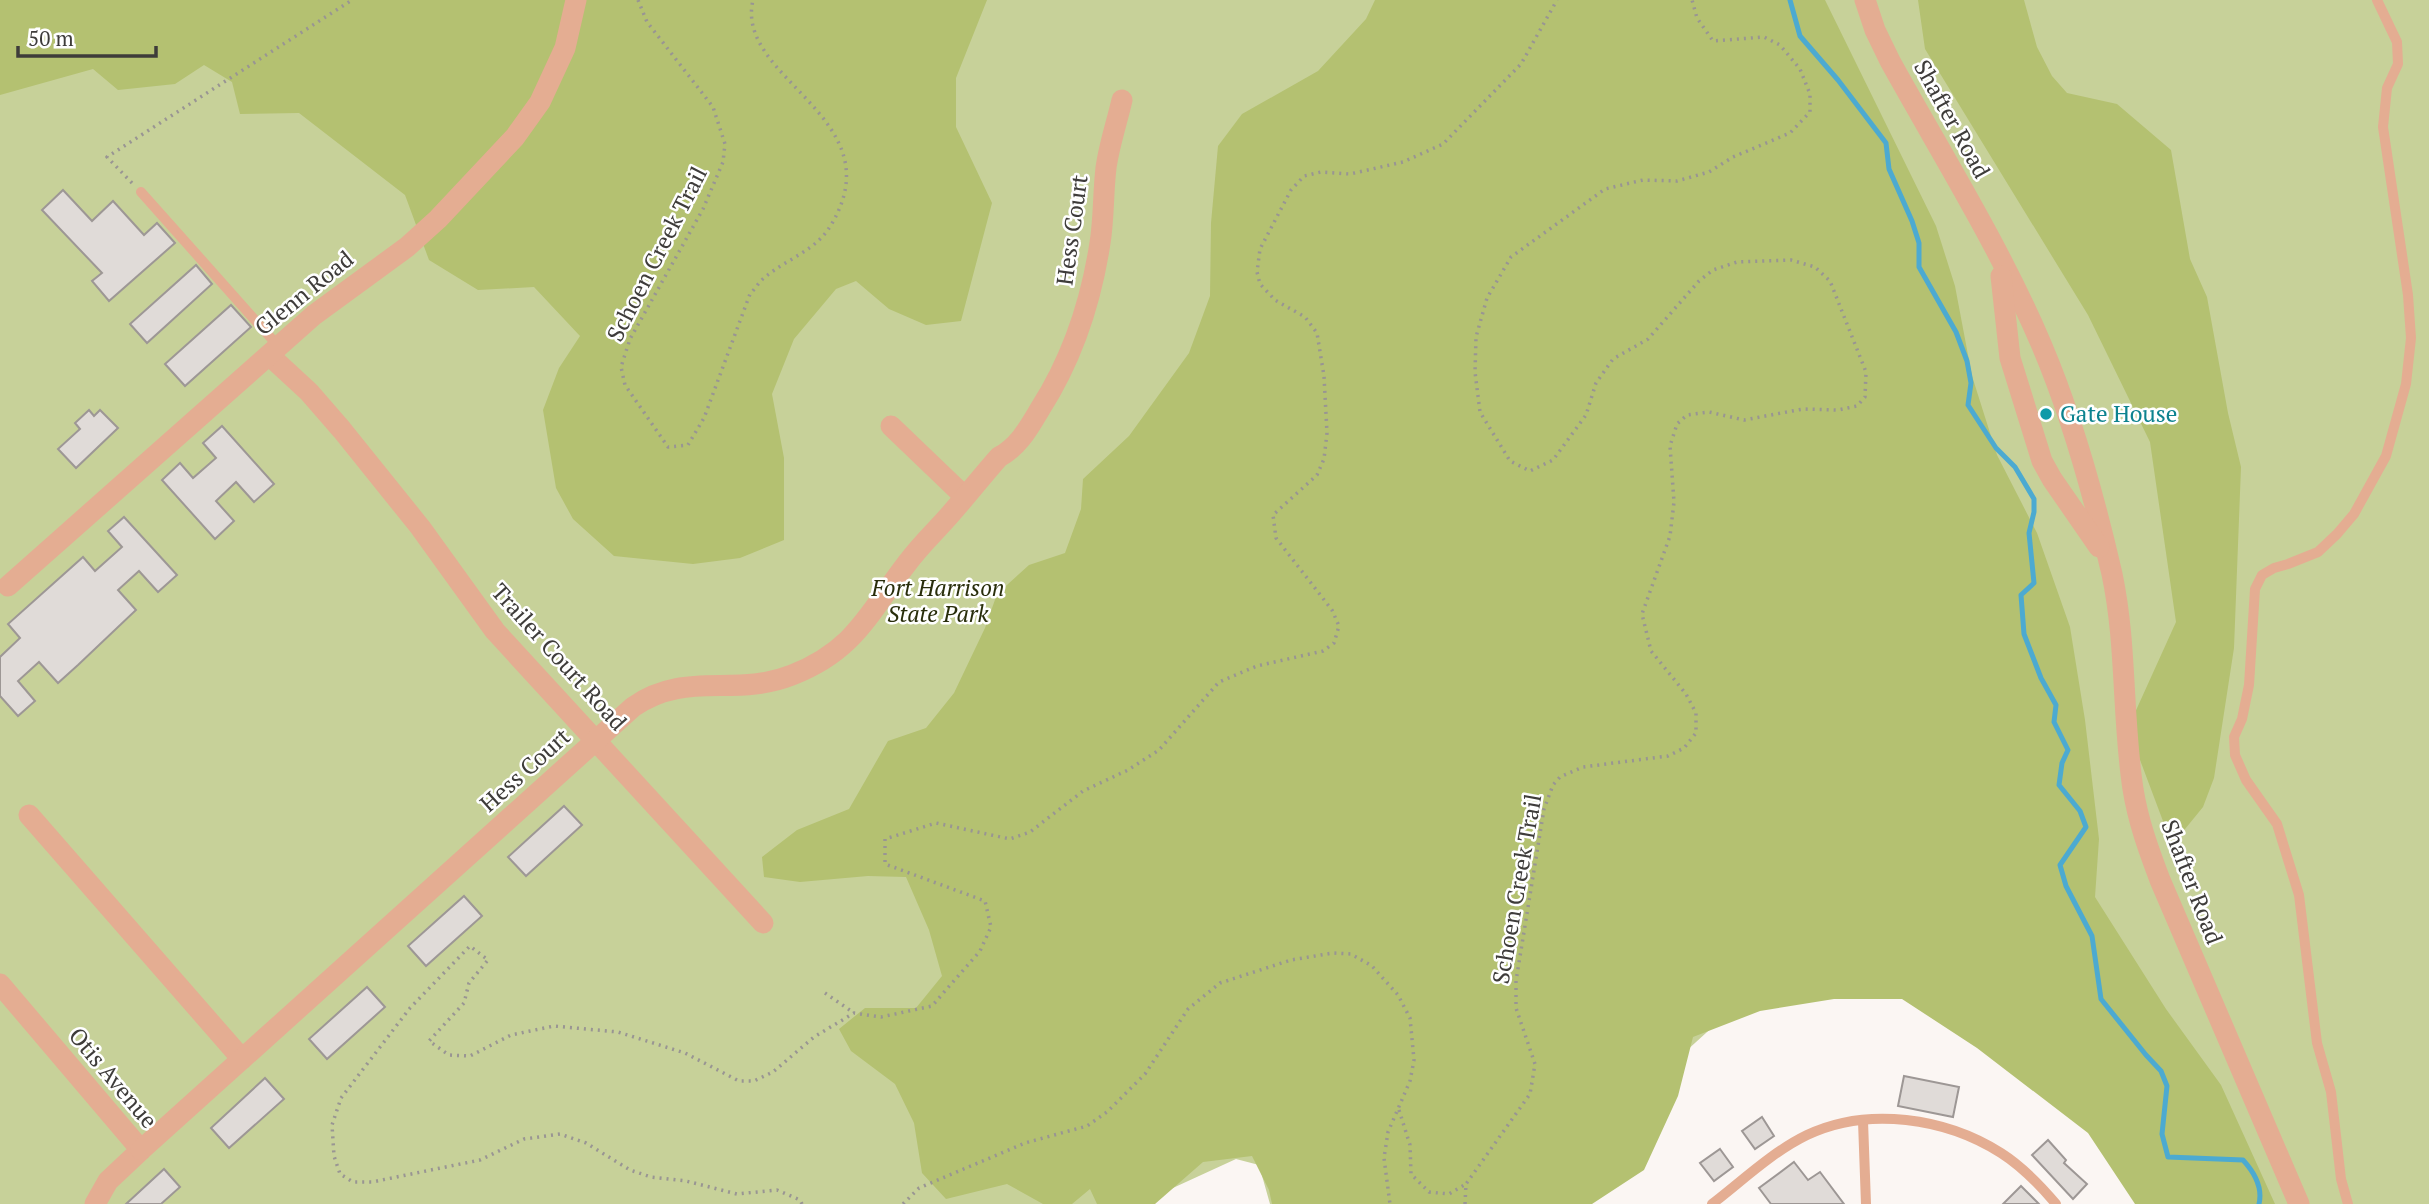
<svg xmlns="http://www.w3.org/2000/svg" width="2429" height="1204" viewBox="0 0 2429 1204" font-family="'PT Serif',serif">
<rect width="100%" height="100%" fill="#fbf6f3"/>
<path fill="#c7d199" d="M0,0H2429V1204H2182L2091,1059L1849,975L1717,1023L1599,1130L1564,1204H1270L1259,1165L1236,1159L1138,1204H0Z"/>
<g fill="#b4c171">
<path d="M0,0H987L956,78V127L992,203L961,321L926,325L889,309L856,281L836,289L794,339L772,394L784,458V540L740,558L693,564L614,556L573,519L556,488L543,410L559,368L580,336L534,287L478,290L429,260L405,195L299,113L240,114L232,82L204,65L175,84L118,90L93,69L0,95Z"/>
<path d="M1375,0H1825L1936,226L1955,286L1972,376L1997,455L2037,533L2070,627L2085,720L2099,839L2095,897L2166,1009L2221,1085L2275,1204H2135L2088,1133L1977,1048L1902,999H1834L1760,1011L1693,1037L1678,1096L1644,1170L1592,1204H1272L1269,1190L1252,1156L1203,1162L1155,1204H1097L1090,1189L1072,1204H1043L1007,1184L946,1199L922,1173L914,1123L895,1084L851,1051L839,1029L865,1008H916L942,976L929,930L906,877L868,876L800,882L764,877L762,857L797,830L849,809L888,741L926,728L954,693L985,628L997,594L1029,565L1065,553L1081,509L1083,479L1129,436L1189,353L1210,296L1211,223L1218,146L1242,114L1318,71L1366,19Z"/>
<path d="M1918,0H2024L2037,47L2052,76L2067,93L2117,104L2171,150L2190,259L2207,297L2228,413L2241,467L2234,648L2214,778L2203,807L2172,845L2128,728L2176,622L2150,442L2088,315L1925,49Z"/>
</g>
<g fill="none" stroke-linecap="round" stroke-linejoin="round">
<path stroke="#4caad1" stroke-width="5" d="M1790,0L1800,36L1838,80L1886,143L1889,169L1912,221L1919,243V267L1956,332L1967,361L1971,383L1968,405L1996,448L2015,467L2034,499V512L2029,533L2034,583L2021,595L2024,634L2041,678L2056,705L2054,722L2068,750L2062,763L2059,785L2080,811L2086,827L2060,865L2066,886L2092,936L2101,999L2146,1055L2161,1071L2167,1086L2162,1134L2168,1157L2243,1160C2254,1172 2263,1187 2259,1204"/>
</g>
<g fill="#e0dbd8" stroke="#9d9795" stroke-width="2">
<path d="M63,190L92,221L113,201L144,235L157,223L175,243L109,301L92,281L102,273L42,210Z"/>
<path d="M196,265L212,284L147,343L130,324Z"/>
<path d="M231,305L251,327L185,386L165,364Z"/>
<path d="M89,410L94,416L100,410L118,428L76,468L58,449L80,429L75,423Z"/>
<path d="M222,426L274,484L254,502L236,482L216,501L234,521L215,539L162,480L180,463L193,478L216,458L203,443Z"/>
<path d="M124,517L177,575L158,592L139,571L118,590L136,610L78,665L58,683L39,662L18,681L35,701L18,716L0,696V657L20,638L8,624L83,557L95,571L122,547L108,531Z"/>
<path d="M564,806L582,825L526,876L508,857Z"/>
<path d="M464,896L482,916L426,966L408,946Z"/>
<path d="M367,987L385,1007L327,1059L309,1039Z"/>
<path d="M1904,1076L1959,1087L1953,1117L1898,1106Z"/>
<path d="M265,1078L284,1099L229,1148L211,1128Z"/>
<path d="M1762,1117L1774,1136L1755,1149L1742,1131Z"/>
<path d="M2048,1140L2066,1160L2064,1163L2087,1184L2073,1199L2032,1155Z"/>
<path d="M1720,1149L1733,1167L1714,1181L1700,1163Z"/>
<path d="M1794,1162L1808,1180L1820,1172L1844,1204H1771L1759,1188Z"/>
<path d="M164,1169L180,1187L161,1204H126Z"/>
<path d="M2021,1186L2039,1204H2003Z"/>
</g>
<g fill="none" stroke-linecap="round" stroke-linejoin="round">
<g stroke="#999593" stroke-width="3.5" stroke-dasharray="2 5" stroke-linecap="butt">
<path d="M638,0L647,22L713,107L725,144L723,162L703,209L630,339L621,367L625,385L668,447L688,445L704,418L750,294C755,289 759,282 764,278C786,259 816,251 831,225C896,117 734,80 753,0"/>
<path d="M132,183L107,157L352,0"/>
<path d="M825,993L854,1013"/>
<path d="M1399,1110L1410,1145L1411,1174L1429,1192L1449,1194L1466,1184"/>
<path d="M802,1204L800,1200L777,1190L737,1194L686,1181L651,1177L630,1170L586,1143L560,1134L524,1139L480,1160L372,1182H353L340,1174L334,1156L332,1125L341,1098L410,1008L470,946L488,960L469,983L464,1003L429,1041L449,1055L470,1056L511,1035L554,1026L618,1032L685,1053L739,1081H754L773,1072L814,1037L854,1013L881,1017L932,1006L980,951L991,927L985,901L885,864V839L936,823L1010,839L1030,832L1083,791L1128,770L1159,750L1219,682L1257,666L1323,651L1334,643L1339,626L1332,610L1276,538L1273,515L1317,475L1324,459L1327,433L1324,376L1317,333L1305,317L1275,300L1260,284L1257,272L1260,249L1291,190L1304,176L1321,172L1350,174L1403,162L1443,144L1521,64L1557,0"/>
<path d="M903,1204L919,1188L1025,1143L1087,1126L1107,1112L1145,1074L1188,1009L1220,983L1291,960L1333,953L1351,954L1372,966L1398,995L1410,1018L1414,1060L1410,1081L1388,1132L1384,1158L1390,1204"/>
<path d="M1465,1204L1466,1184L1530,1094L1535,1064L1516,1008V981L1544,809L1553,785L1560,777L1583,767L1668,756L1684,748L1696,733V713L1686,694L1651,651L1642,614L1670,536L1674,502L1670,446L1677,424L1687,415L1709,412L1744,420L1803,409L1838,410L1857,406L1865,397L1866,372L1830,281L1815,267L1791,260L1737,262L1713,270L1699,281L1648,339L1613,359L1596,383L1586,415L1553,460L1530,471L1510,461L1480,412L1475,372L1476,337L1487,298L1511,257L1605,189L1643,180L1677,181L1709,172L1733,157L1790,133L1810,112V94L1800,69L1780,45L1764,37L1713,41L1697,18L1692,0"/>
</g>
<g stroke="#e4ad92" stroke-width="10">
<path d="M141,192L279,347"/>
<path d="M1863,1121L1866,1204"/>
<path d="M1712,1204C1742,1181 1772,1152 1807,1135C1868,1106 1946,1118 2001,1153C2023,1167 2040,1185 2056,1204"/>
<path d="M2348,1204L2341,1179L2331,1092L2317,1043L2299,895L2277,824L2246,780L2235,755L2234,737L2242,719L2249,685L2255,589L2262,575L2274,568L2288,564L2318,552L2337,534L2354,514L2386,456L2406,384L2411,338L2408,295L2383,127L2387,88L2398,64L2397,42L2377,0"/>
</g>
<g stroke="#e4ad92" stroke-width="21">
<path d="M1865,0L1875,30L1890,61C1942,155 2000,247 2042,346C2073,419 2094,496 2112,574C2127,645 2122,718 2133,789C2138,821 2149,851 2160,880L2299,1204"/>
<path d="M2001,276L2010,358L2042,461L2052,479L2099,547"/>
<path d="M270,356L309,392L342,430L420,527L495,631L763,923"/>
<path d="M891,426L964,496"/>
<path d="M8,586L314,315L407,247L438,219L515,137L540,102L565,48L576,0"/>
<path d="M29,815L242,1059"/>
<path d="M0,984L141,1150L108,1181L95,1204"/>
<path d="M141,1150L633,707C686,670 734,698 792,675C856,650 869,612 908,562C922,543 939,528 954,510C969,493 983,475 999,457C1019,446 1028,429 1040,409C1072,359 1091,302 1100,243C1104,219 1103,193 1106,168C1109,145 1117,122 1122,100"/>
</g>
</g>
<circle fill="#0f9aa8" stroke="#fff" stroke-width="2.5" cx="2046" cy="414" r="7"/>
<g text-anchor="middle" stroke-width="5" stroke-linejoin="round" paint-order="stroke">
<g font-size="23" fill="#3e3c3a" stroke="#fff">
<text transform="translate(1952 119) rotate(61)" y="8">Shafter Road</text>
<text transform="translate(1072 230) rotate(-82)" y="8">Hess Court</text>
<text transform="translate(657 254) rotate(-63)" y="8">Schoen Creek Trail</text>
<text transform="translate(304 293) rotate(-39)" y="8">Glenn Road</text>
<text transform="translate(559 657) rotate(48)" y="8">Trailer Court Road</text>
<text transform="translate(525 770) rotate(-42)" y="8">Hess Court</text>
<text transform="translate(2192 882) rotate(69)" y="8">Shafter Road</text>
<text transform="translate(1517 889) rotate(-80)" y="8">Schoen Creek Trail</text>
<text transform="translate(113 1078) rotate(50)" y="8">Otis Avenue</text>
</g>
<g font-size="23" fill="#0d838f" stroke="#fff" text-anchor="start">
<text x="2060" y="422">Gate House</text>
</g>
<g font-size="23" font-style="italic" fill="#292e0b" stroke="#fff">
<text x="938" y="596">Fort Harrison<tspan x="938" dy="26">State Park</tspan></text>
</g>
</g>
<path d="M18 46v10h138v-10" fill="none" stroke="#3e3c3a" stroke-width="3.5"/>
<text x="28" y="46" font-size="21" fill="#3e3c3a" stroke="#ffffff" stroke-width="5" paint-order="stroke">50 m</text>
</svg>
